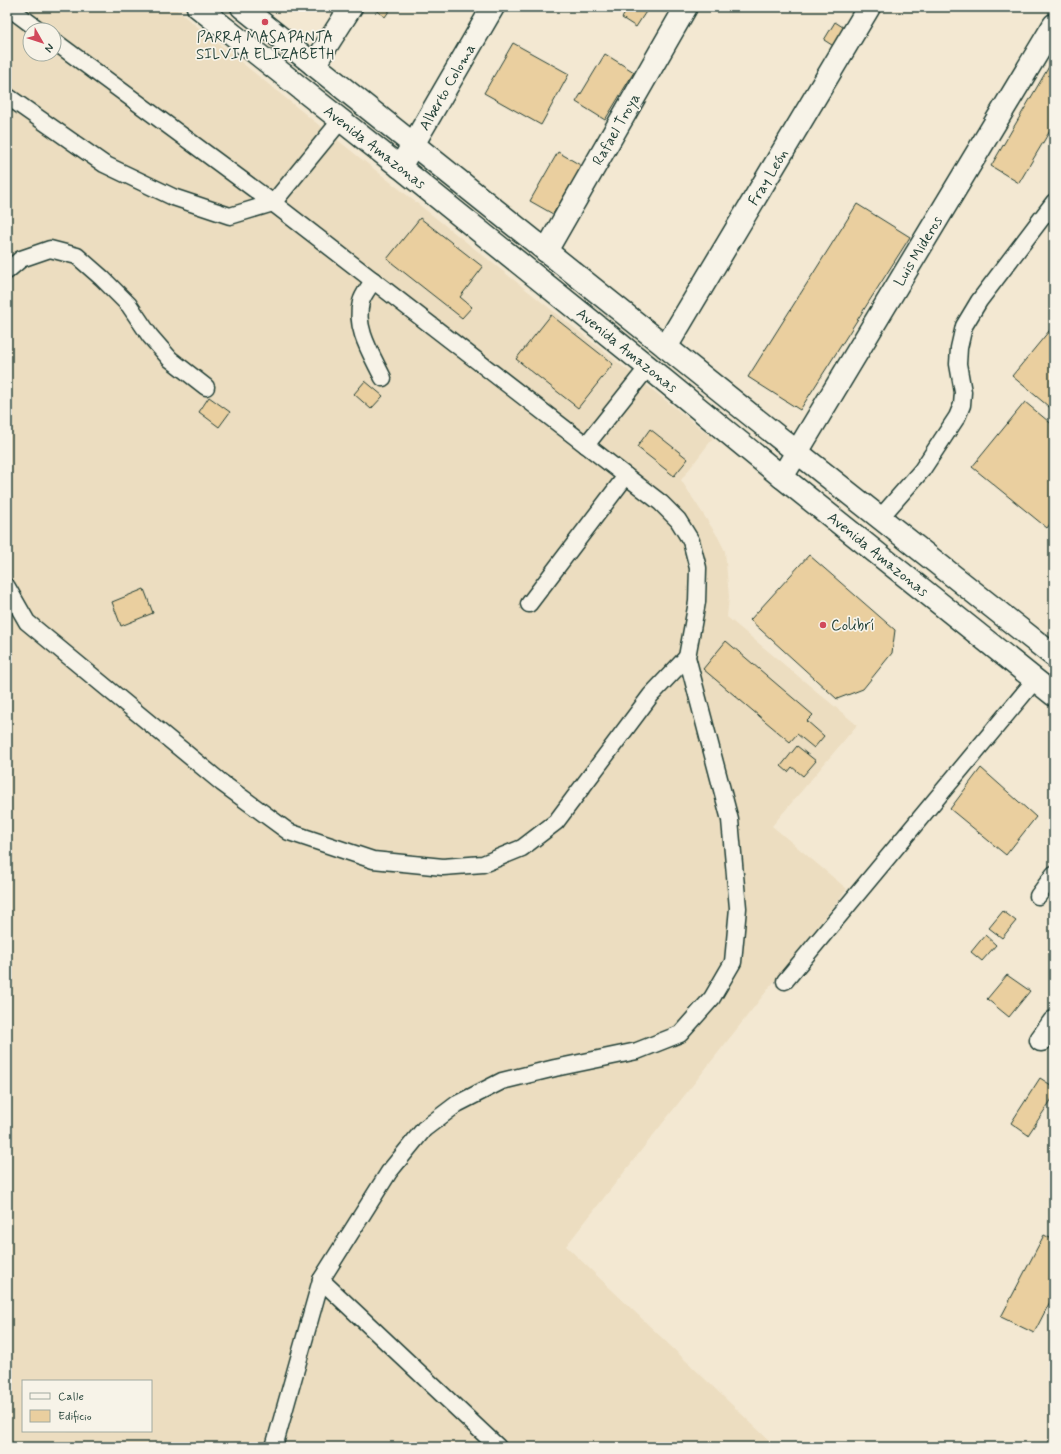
<svg xmlns="http://www.w3.org/2000/svg" width="1061" height="1454" viewBox="0 0 1061 1454" font-family="Mynerve,sans-serif">
<rect width="100%" height="100%" fill="#f3e8d2"/>
<filter id="ink" filterUnits="userSpaceOnUse"><feTurbulence type="fractalNoise" baseFrequency=".025" numOctaves="2"/><feDisplacementMap in="SourceGraphic" scale="8" xChannelSelector="R" yChannelSelector="G"/><feConvolveMatrix kernelMatrix="1 2 1 2 8 2 1 2 1" color-interpolation-filters="sRGB"/></filter>
<g filter="url(#ink)">
<path fill="#ecddc0" fill-rule="evenodd" d="M7,7H173L330,134L713,438L681,480L718,537L725,551L729,597L727,617L857,725L772,826L847,889L566,1246L776,1447H7ZM30,30H54V54H30ZM23,1381H151V1431H23Z"/>
<g fill="#eacf9f" stroke="#1f3d34">
<path d="M375,7H392L385,17L374,9Z"/>
<path d="M629,7H649L636,27L622,18Z"/>
<path d="M835,22L846,29L835,47L824,40Z"/>
<path d="M513,43L569,74L541,125L484,93Z"/>
<path d="M605,54L634,72L605,120L576,102Z"/>
<path d="M1054,58V124L1019,183L991,166Z"/>
<path d="M558,152L582,166L553,214L530,201Z"/>
<path d="M857,204L910,237L800,410L748,377Z"/>
<path d="M420,218L483,267L460,297L472,307L462,318L387,259Z"/>
<path d="M551,315L613,364L578,408L516,359Z"/>
<path d="M1054,325V411L1012,376Z"/>
<path d="M365,381L383,396L371,409L354,394Z"/>
<path d="M209,397L230,412L219,427L199,412Z"/>
<path d="M1025,402L1054,426V519L1047,528L972,467Z"/>
<path d="M650,429L688,459L674,476L637,447Z"/>
<path d="M809,555L895,630L892,653L863,689L837,699L750,620Z"/>
<path d="M144,589L153,613L121,626L112,602Z"/>
<path d="M726,641L813,715L807,721L824,736L814,748L797,734L790,742L703,669Z"/>
<path d="M797,746L816,761L803,776L792,767L788,772L781,766Z"/>
<path d="M981,768L1036,817L1006,855L950,809Z"/>
<path d="M1003,911L1016,921L1002,938L989,928Z"/>
<path d="M985,935L996,945L982,961L971,952Z"/>
<path d="M1007,975L1030,991L1009,1017L987,999Z"/>
<path d="M1040,1078L1054,1087V1096L1028,1135L1011,1123Z"/>
<path d="M1044,1235L1054,1240V1294L1034,1333L1001,1317Z"/>
</g>
<g fill="none" stroke-linecap="round" stroke-linejoin="round">
<g stroke="#1f3d34" stroke-width="19">
<g id="service">
<path d="M8,7L39,30"/>
<path d="M54,41L273,203L661,503L678,520L691,541L698,568L697,602L687,657L730,820L738,908L733,962L712,998L680,1034L637,1051L555,1068L502,1081L457,1104L424,1129L389,1172L321,1280L274,1447"/>
<path d="M7,96L104,164L173,197L230,216L273,203L341,120"/>
<path d="M7,271L21,259L50,249L77,256L102,278L129,305L150,336L170,359L206,387"/>
<path d="M373,280C370,287 363,294 361,302C354,328 372,355 383,378"/>
<path d="M586,445L648,367"/>
<path d="M880,518L922,470L957,417L962,405L963,392L958,364L959,348L964,326L979,301L1054,202"/>
<path d="M7,587L27,622L222,783L289,832L373,860L443,867L483,864L522,848L556,822L651,695L687,657"/>
<path d="M529,604L626,476"/>
<path d="M1038,896L1054,874"/>
<path d="M785,981L1035,680"/>
<path d="M321,1280L498,1447"/>
</g>
</g>
<g stroke="#1f3d34" stroke-width="25">
<g id="minor">
<path d="M314,65L351,7"/>
<path d="M400,167L493,7"/>
<path d="M546,251L686,7"/>
<path d="M666,347L869,7"/>
<path d="M782,477L1054,25"/>
<path d="M1041,1040L1054,1022"/>
</g>
</g>
<g stroke="#1f3d34" stroke-width="25">
<g id="secondary">
<path d="M198,7L400,167L648,367L782,477L1054,695"/>
<path d="M242,7L797,452L1054,656"/>
</g>
</g>
<use href="#service" stroke="#f7f3e8" stroke-width="16"/>
<use href="#minor" stroke="#f7f3e8" stroke-width="22"/>
<use href="#secondary" stroke="#f7f3e8" stroke-width="22"/>
</g>
</g>
<g fill="#d1495b" stroke="#f7f3e8" stroke-width="1.5">
<circle cx="265" cy="22" r="4"/>
<circle cx="823" cy="625" r="4"/>
</g>
<g text-anchor="middle" stroke-width="3.5" stroke-linejoin="round" paint-order="stroke">
<g font-size="15" fill="#1f3d34" stroke="#f7f3e8">
<text x="265" y="42">PARRA MASAPANTA<tspan x="265" dy="17">SILVIA ELIZABETH</tspan></text>
<text x="831" y="630" text-anchor="start">Colibrí</text>
</g>
<g font-size="15" fill="#1f3d34" stroke="#f7f3e8">
<text transform="translate(447 87) rotate(-60)" y="5">Alberto Coloma</text>
<text transform="translate(616 129) rotate(-60)" y="5">Rafael Troya</text>
<text transform="translate(375 147) rotate(38)" y="5">Avenida Amazonas</text>
<text transform="translate(768 177) rotate(-59)" y="5">Fray León</text>
<text transform="translate(918 251) rotate(-59)" y="5">Luis Mideros</text>
<text transform="translate(627 350) rotate(39)" y="5">Avenida Amazonas</text>
<text transform="translate(878 554) rotate(39)" y="5">Avenida Amazonas</text>
</g>
</g>
<rect width="1061" height="1454" fill="none" stroke="#f7f3e8" stroke-width="24"/>
<rect x="12" y="12" width="1037" height="1430" fill="none" stroke="#1f3d34" stroke-width="1.5" filter="url(#ink)"/>
<rect x="22" y="1380" width="130" height="52" fill="#f7f3e8" stroke="#a1aaa0"/>
<rect x="30" y="1393" width="20" height="6" fill="#f7f3e8" stroke="#a1aaa0"/>
<text x="58" y="1400" font-size="12" fill="#1f3d34">Calle</text>
<rect x="30" y="1410" width="20" height="12" fill="#eacf9f" stroke="#a1aaa0"/>
<text x="58" y="1420" font-size="12" fill="#1f3d34">Edificio</text>
<g transform="translate(42 42) rotate(129)"><circle r="19" fill="#f7f3e8" stroke="#a1aaa0"/>
<path d="M0-3L7 15L0 10L-7 15Z" fill="#d1495b"/>
<text y="-6" font-size="11" font-weight="bold" text-anchor="middle" fill="#1f3d34">N</text>
</g>
</svg>
